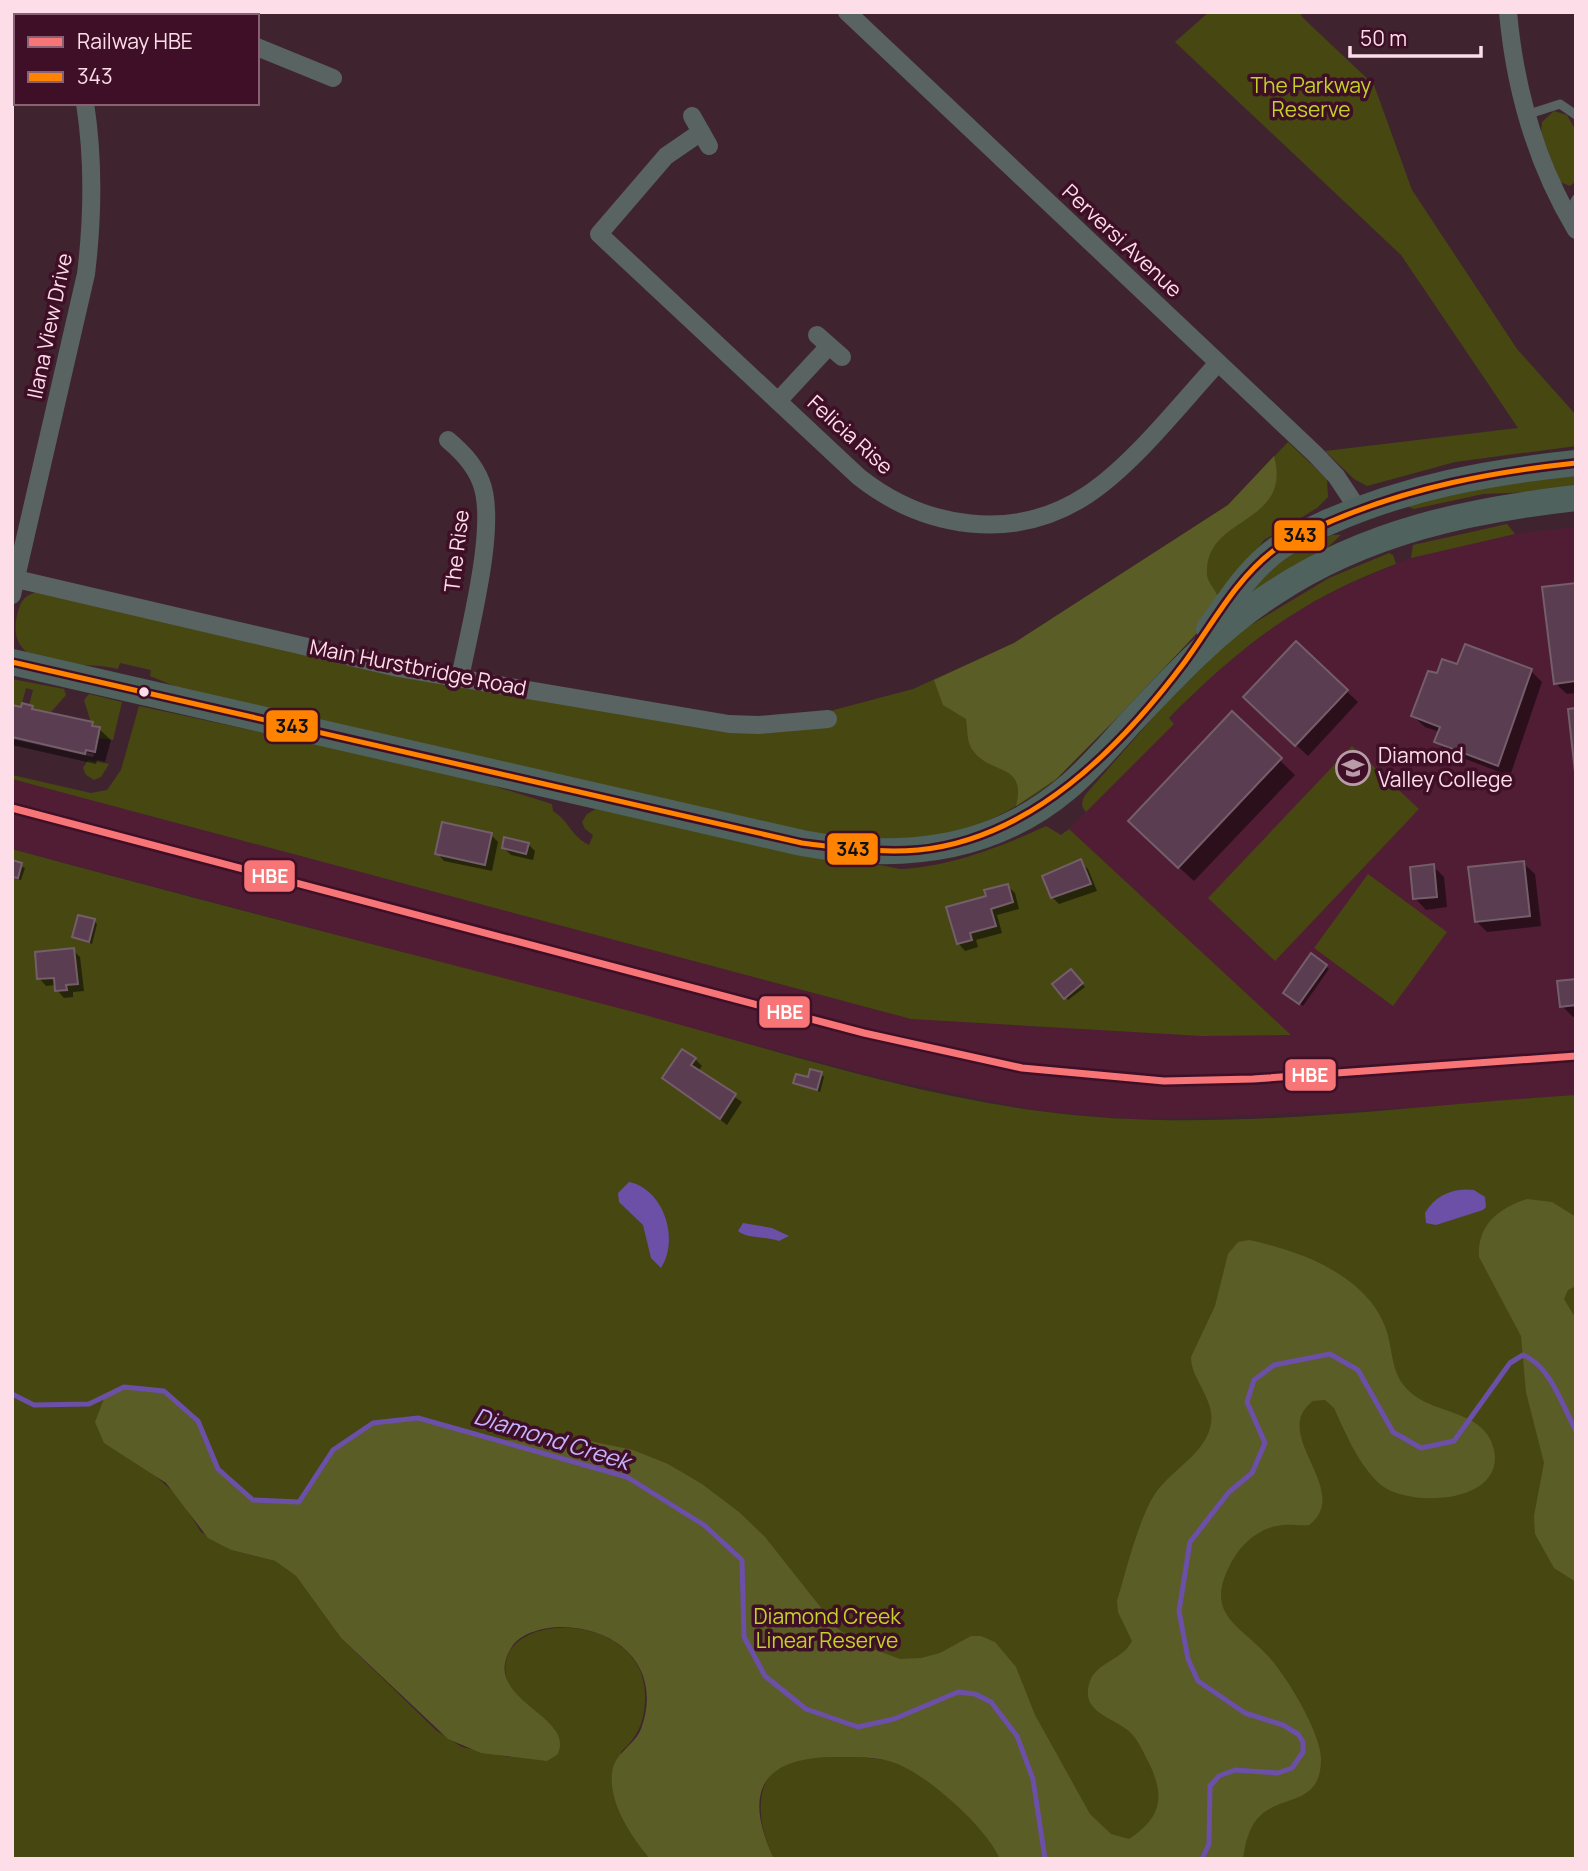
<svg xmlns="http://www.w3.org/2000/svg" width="1588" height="1871" viewBox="0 0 1588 1871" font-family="Manrope,sans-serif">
<rect width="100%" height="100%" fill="#3f2430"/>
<path fill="#511d34" d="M1576,527V1095L1413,1108L1195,1118L1132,1119L1039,1111L880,1078L12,849V779L911,1019L1202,1036L1290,1035L1069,829L1174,724L1169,719L1215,671L1286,617L1344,586L1411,558L1495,536Z"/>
<g fill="#474712">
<path d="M1209,12H1302L1301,16L1374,85L1412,190L1517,349L1576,415V446L1455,462L1367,486L1354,479L1325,451L1518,428L1401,255L1175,42Z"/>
<path d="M1554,111L1567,115L1576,131V181L1570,186L1560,182L1541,133L1542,122Z"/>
<path d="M1288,442L1327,479L1328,497L1317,508L1264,540L1188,643L1056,780C1018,808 971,834 924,838C897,841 869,839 842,840L184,690L150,676L151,670L120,663L118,669C83,659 4,676 17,615C20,603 23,596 36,592L729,730L830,711L913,689L1014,643L1228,505Z"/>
<path d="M1576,472V490L1483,494L1414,509L1406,506L1409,501Z"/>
<path d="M1507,524L1515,534L1411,558L1413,545Z"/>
<path d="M1332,535H1341L1317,557L1229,613L1277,560Z"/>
<path d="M1389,553L1393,555L1396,564C1301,599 1239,647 1169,718L1174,724L1086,812C1080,806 1082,800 1086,794L1207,656L1241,631L1329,578Z"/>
<path d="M12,679L64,689L66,695L51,712L32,709L29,705L33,690L26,688L21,707L12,705Z"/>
<path d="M89,694L122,702L113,740L98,738L100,728L92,726L84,700Z"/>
<path d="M139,706L459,775L552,804L553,811C569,821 571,836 589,845L593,835L585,829L582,822L587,814L596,809L900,869C949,867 1003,846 1046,826L1061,835L1069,829L1291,1035L1202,1036L911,1019L12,779V775L91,793L107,790L121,770Z"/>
<path d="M1352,746L1419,809L1275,961L1208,898Z"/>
<path d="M88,760L109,764L101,777L94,780L86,775L83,768Z"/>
<path d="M12,849C221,906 432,959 641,1014C772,1049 904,1093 1039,1111C1216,1135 1398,1106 1576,1095V1859H774C765,1840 759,1821 761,1800C767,1742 844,1755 885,1760L333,1450L299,1502L253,1500L218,1469L198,1421L150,1471L179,1497L201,1532L231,1550L275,1561L296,1576L341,1638L437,1731L462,1747L509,1757L555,1729C541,1715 513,1700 507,1680C487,1607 651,1607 645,1701C644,1724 637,1737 621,1752L624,1821L650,1859H12Z"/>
<path d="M1368,874L1447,932L1393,1006L1314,948Z"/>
</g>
<g fill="#5b5d26">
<path d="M1274,456C1293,526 1204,515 1207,574C1207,583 1216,589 1218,598L1198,632L1113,722L1056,779L1016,806C1027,763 992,775 974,752C966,743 968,730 966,719L943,705L934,680L1014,643L1228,505Z"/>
<path d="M1527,1199L1552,1202L1576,1217V1286L1568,1290L1564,1299L1576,1319V1582L1554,1568L1535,1534L1534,1516L1544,1463L1526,1392L1521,1336L1479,1257C1477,1225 1499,1208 1527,1199Z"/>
<path d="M1249,1240C1300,1251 1367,1275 1386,1329C1394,1353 1390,1374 1410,1392C1435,1415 1486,1410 1494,1450C1505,1504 1410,1508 1381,1485C1359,1466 1346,1434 1334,1408L1325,1400L1313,1401C1268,1434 1354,1491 1309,1525C1300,1526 1291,1524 1283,1525C1259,1527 1240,1545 1230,1565C1204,1615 1240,1625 1268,1656C1286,1675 1321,1733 1321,1759C1321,1808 1279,1793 1257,1819C1248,1830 1245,1845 1243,1859H1000C986,1827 928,1775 895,1763C879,1757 859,1757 842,1757C766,1755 740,1787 774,1859H650C631,1836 609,1804 612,1773C614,1753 634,1746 641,1729C663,1669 620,1628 562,1627C546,1627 523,1632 513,1645C475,1700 579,1715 557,1755L547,1761L481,1753L448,1739L341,1638L296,1576L275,1561L231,1550L208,1538L166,1483L104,1443L95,1422L105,1396L124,1387L164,1391L198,1421L218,1469L253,1500L299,1502L333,1450L373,1423L418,1418L497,1440L590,1441L633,1450L668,1464L702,1484L739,1512L765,1537L837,1628L857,1643L900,1659L921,1658L940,1653L971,1636H981L995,1642L1016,1667L1035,1715L1090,1814L1111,1834L1129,1839C1163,1817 1165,1795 1148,1761C1143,1752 1139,1741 1131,1733C1119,1720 1085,1714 1088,1690C1091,1661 1121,1663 1132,1641L1118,1612L1117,1601C1126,1571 1139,1518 1155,1494C1170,1471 1203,1455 1210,1428C1218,1401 1191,1381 1191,1357L1215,1306L1228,1254L1238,1242Z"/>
</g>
<g fill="#6c4fa7">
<path d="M629,1182C664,1189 680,1240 661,1268L651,1258L643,1225L619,1202L618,1193Z"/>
<path d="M1474,1190L1485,1197L1486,1207L1483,1210L1436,1225L1426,1223L1425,1213C1435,1195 1454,1187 1474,1190Z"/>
<path d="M743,1223L772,1228L789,1236L779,1241C766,1236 747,1239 738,1231Z"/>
</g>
<g fill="#0007">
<path d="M1576,585V693L1567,694L1555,683Z"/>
<path d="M1297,644L1358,702L1308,756L1257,708Z"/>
<path d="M1458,666L1531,671L1542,682L1510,776L1447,752L1436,741L1440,732L1425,727L1413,716L1438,676Z"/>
<path d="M32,708L36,712L92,724L99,729L111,740L105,762L97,760L96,764L12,745V739L93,757L94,754L12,735L22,709Z"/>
<path d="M1232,714L1295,775L1194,881L1145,836Z"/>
<path d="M491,835L498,842L492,871L444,861L437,853Z"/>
<path d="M528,844L535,851L533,860L511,855L504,848Z"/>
<path d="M12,862L25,868L21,880L12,878Z"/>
<path d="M1080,862L1088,869L1097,891L1059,904L1052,897Z"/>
<path d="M1523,863L1535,874L1541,926L1487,932L1476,921Z"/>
<path d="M1433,866L1444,877L1447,907L1426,910L1415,898Z"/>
<path d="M1008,886L1015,893L1019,909L997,915L1002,933L976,940L978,947L965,951L958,943L988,897Z"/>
<path d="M94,921L97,924L92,944L74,936Z"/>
<path d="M73,950L80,957L84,991L73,992V997L64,998L57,990L56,985L46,986L39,978Z"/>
<path d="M1312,956L1329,969L1303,1006L1288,995Z"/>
<path d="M1071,971L1085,987L1068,1000L1055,985Z"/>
<path d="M1576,981V1017H1573L1562,1006Z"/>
<path d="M695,1059L702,1066L698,1072L742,1102L727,1125L665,1078Z"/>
<path d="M821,1074L824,1077L820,1092L795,1082Z"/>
</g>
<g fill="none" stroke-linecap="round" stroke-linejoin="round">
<g stroke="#6c4fa7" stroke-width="5">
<path d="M12,1394L34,1405L89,1404L124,1387L164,1391L198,1421L218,1469L253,1500L299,1502L333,1450L373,1423L418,1418L627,1477L704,1525L742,1560L744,1637L765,1676L806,1709L858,1727L894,1719L958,1692L975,1694L991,1702L1017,1736L1033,1779L1045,1859"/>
<path d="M1202,1859L1209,1844L1210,1786L1219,1776L1235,1770L1278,1773L1292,1768L1303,1752V1742L1298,1734L1283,1725L1245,1713L1198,1681L1188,1659L1179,1611L1190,1542L1229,1492L1252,1473L1265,1443L1247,1402L1254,1380L1274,1365L1330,1354L1358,1370L1393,1432L1421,1448L1454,1441L1510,1363L1523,1355C1550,1365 1563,1407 1576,1431"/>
</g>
</g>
<g fill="#5a3d50" stroke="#735e6a" stroke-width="2">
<path d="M1576,583V681L1554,684L1542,587Z"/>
<path d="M1296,641L1348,690L1295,746L1243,697Z"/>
<path d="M1465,644L1532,669L1498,766L1434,742L1440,727L1411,716L1428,671L1437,673L1442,659L1457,664Z"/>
<path d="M22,703L33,706L32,709L93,722L92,726L100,727L95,752L86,750L85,754L12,737V705L21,707Z"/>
<path d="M1576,708V781L1568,709Z"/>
<path d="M1232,711L1282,758L1178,868L1128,821Z"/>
<path d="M442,822L492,833L485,865L435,854Z"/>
<path d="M504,837L529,843L526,854L502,848Z"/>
<path d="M1081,859L1091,884L1051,898L1042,876Z"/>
<path d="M12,860L22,863L18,878L12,877Z"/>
<path d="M1524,861L1530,916L1475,922L1468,867Z"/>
<path d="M1434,864L1437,897L1413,899L1410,867Z"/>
<path d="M1008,884L1013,902L991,909L996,926L970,933L972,940L957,944L946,907L986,896L984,890Z"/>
<path d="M78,915L95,919L89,942L72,937Z"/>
<path d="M74,948L78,984L66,985L67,990L55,991L54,978L37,979L35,952Z"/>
<path d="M1311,953L1327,965L1299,1004L1283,993Z"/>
<path d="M1071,969L1083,983L1064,999L1052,984Z"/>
<path d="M1576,979V1005L1560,1007L1557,981Z"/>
<path d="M682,1049L696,1058L691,1065L736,1094L720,1119L662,1078Z"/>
<path d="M810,1069L822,1072L817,1090L793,1083L796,1074L808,1077Z"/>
</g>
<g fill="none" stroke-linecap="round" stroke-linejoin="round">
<g stroke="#596362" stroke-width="9">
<path d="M1526,115L1560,104L1576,115"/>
<path d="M1567,216L1576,199"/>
</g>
<g stroke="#596362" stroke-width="18">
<path d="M67,12L68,16"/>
<path d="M847,12L1315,454L1336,476L1358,509"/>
<path d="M1508,12C1515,90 1536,163 1576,230"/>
<path d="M257,47L333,78"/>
<path d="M692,116L709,146"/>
<path d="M701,132L666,156L599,234L859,477C925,529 1014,543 1087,495C1133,465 1180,404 1218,363"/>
<path d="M817,335L842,357"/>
<path d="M778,401L829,346"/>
<path d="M448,440C462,452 474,464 481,482C498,524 469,631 460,678"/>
<path d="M12,578L398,668L729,724L759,725L828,719"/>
<path d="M12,595L86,274C93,216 94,161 85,103"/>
</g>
<g stroke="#4f625e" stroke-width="26">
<path d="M1209,629C1227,605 1243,578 1266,558C1283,542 1305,533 1326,523C1407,487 1489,472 1576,463"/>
<path d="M12,662L802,843C897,861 990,853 1067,788C1090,769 1110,745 1130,723C1174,676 1220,627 1275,592C1366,532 1469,510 1576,498"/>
</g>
<g stroke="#3e0f26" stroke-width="10">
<path id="bus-1" d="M12,662L802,843C841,848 879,853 918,850C1031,839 1119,749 1184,663C1212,625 1235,580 1273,551C1291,538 1313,529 1334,520C1412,487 1492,472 1576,463"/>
</g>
<use href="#bus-1" stroke="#ff8200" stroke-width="5"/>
<g stroke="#3e0f26" stroke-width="12">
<path id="rail-1" d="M12,808L864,1033L1022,1068L1164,1081L1253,1079L1576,1056"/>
</g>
<use href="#rail-1" stroke="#f87577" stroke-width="7"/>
</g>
<defs>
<g id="school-ring" transform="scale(1.75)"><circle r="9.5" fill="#3e0f26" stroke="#ba9ca8" stroke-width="1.5"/><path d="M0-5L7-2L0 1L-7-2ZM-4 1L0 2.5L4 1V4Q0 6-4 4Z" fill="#ba9ca8"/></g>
</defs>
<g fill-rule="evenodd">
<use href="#school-ring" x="1353" y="768"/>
</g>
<circle fill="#fddde8" stroke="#3e0f26" stroke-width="2.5" cx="144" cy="692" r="6"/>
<g text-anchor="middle" stroke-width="7" stroke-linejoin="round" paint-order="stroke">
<g font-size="21" fill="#c3d227" stroke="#3e0f26">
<text x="1311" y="93">The Parkway<tspan x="1311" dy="24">Reserve</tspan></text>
<text x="827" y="1624">Diamond Creek<tspan x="827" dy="24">Linear Reserve</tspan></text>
</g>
<g font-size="21" fill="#fddde8" stroke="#3e0f26">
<text transform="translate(1122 241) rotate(43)" y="7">Perversi Avenue</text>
<text transform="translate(50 326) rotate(-78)" y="7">Ilana View Drive</text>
<text transform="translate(850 435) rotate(42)" y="7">Felicia Rise</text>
<text transform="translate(457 551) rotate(-83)" y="7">The Rise</text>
<text transform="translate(418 668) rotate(11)" y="7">Main Hurstbridge Road</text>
</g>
<g font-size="21" fill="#fddde8" stroke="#3e0f26" text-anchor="start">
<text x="1378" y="763">Diamond<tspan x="1378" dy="24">Valley College</tspan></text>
</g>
<g font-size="23" font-style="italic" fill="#c5b3ff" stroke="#3e0f26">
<text transform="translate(552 1439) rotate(17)" y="8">Diamond Creek</text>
</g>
</g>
<g stroke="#3e0f26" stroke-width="2.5">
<rect x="1273" y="519" width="53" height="33" rx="7" fill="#ff8200"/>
<rect x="265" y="709" width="54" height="34" rx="7" fill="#ff8200"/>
<rect x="826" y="832" width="53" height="34" rx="7" fill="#ff8200"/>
<rect x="243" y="859" width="53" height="34" rx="7" fill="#f87577"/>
<rect x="758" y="995" width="53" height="34" rx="7" fill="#f87577"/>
<rect x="1284" y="1058" width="53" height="34" rx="7" fill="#f87577"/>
</g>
<g font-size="19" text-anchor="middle" font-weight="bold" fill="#fff">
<text x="270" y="883">HBE</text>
<text x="785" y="1019">HBE</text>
<text x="1310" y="1082">HBE</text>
</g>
<g font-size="19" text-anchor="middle" font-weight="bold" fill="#111">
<text x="1300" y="542">343</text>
<text x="292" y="733">343</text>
<text x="853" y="856">343</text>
</g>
<rect width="1588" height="1871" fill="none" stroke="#fddde8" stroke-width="28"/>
<rect x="14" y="14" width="245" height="91" fill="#3e0f26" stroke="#8a6174" stroke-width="2"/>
<rect x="28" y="37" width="35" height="10" fill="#f87577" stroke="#8a6174" stroke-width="2"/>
<text x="77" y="49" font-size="21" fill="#fddde8">Railway HBE</text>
<rect x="28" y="72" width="35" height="10" fill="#ff8200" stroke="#8a6174" stroke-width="2"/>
<text x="77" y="84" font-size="21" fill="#fddde8">343</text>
<path d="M1350 46v10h131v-10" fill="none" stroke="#fddde8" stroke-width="3.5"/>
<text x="1360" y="46" font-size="21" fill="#fddde8" stroke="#3e0f26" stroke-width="5" paint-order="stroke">50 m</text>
</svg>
